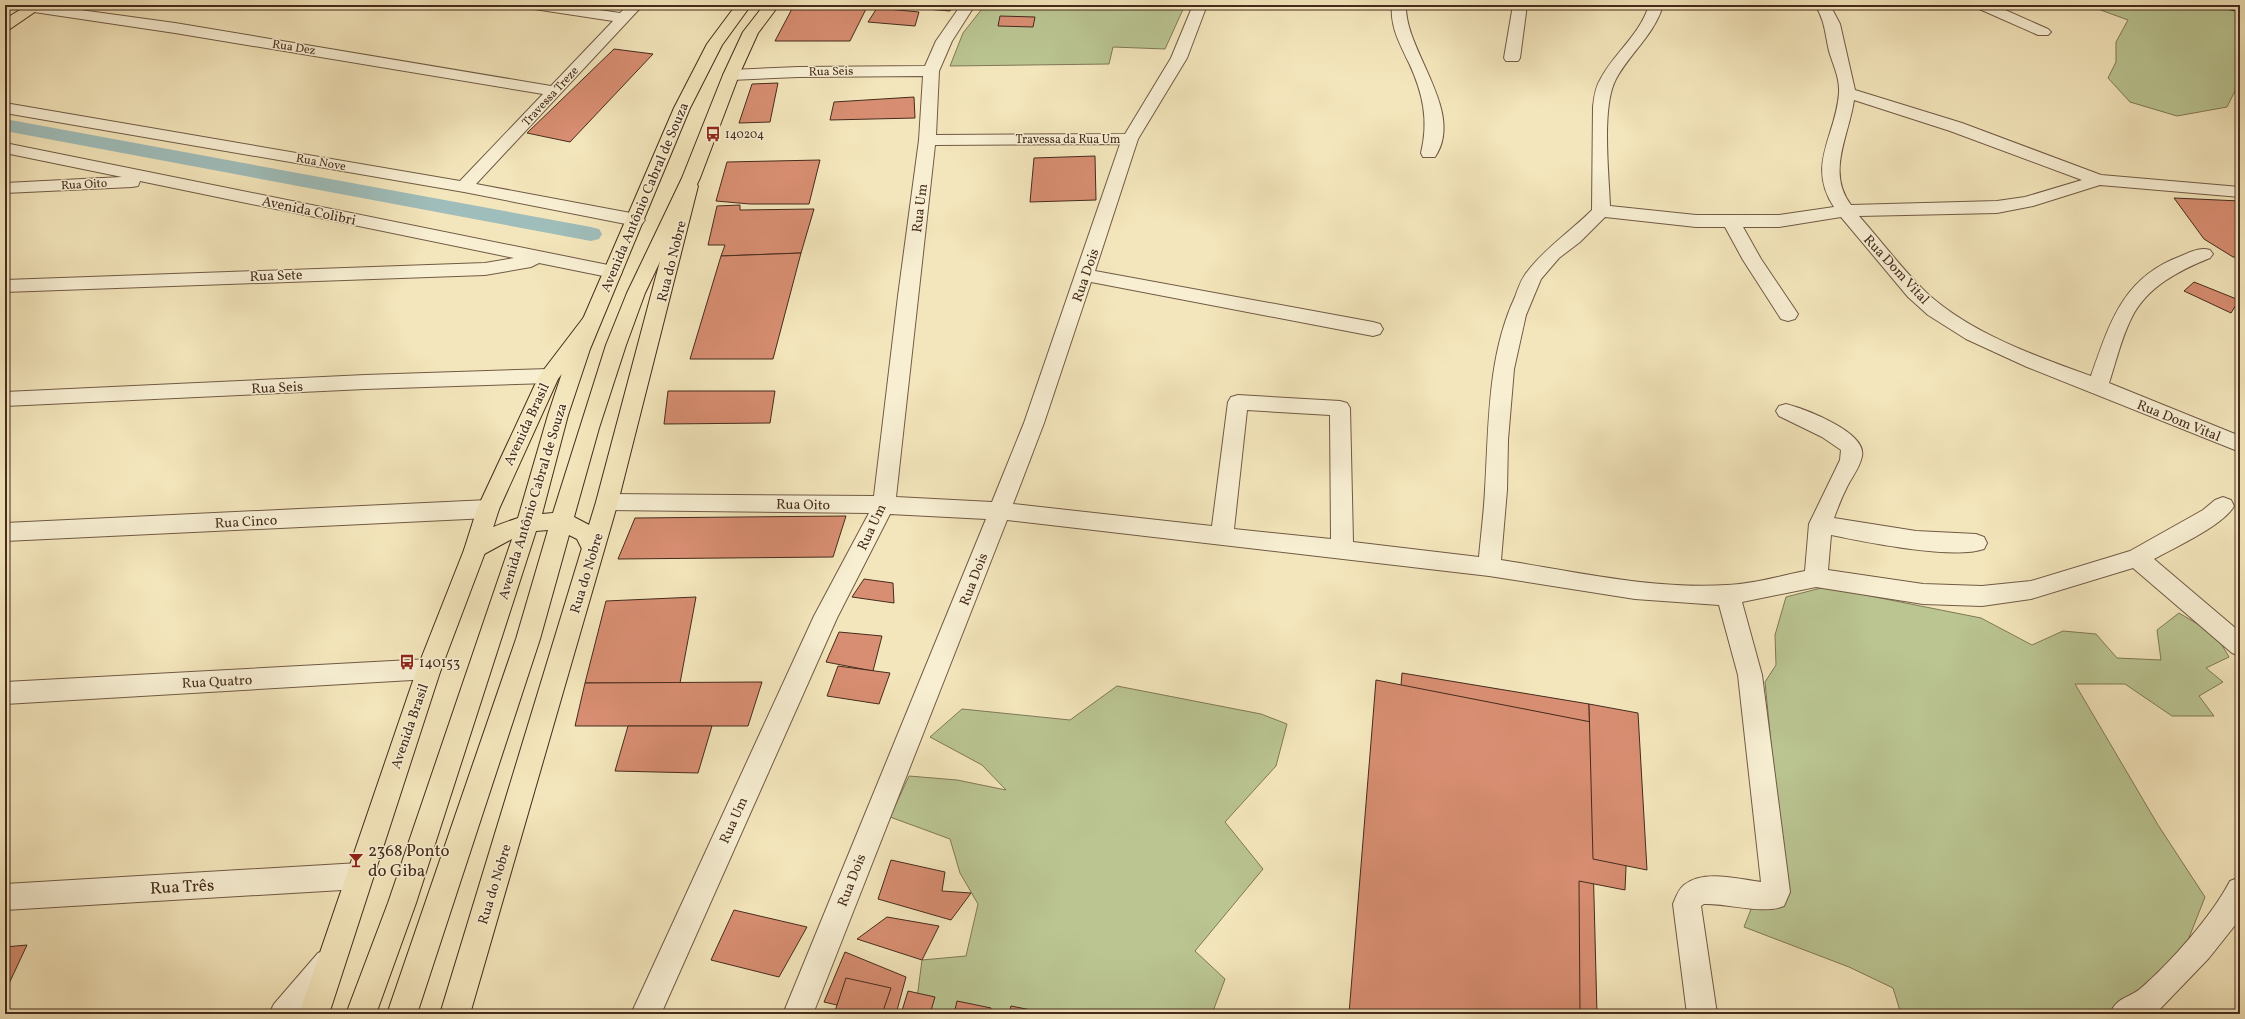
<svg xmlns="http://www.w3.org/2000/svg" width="2245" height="1019" viewBox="0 0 2245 1019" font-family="Vollkorn,serif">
<rect width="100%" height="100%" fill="#f4e6bc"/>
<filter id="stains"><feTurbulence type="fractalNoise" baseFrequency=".005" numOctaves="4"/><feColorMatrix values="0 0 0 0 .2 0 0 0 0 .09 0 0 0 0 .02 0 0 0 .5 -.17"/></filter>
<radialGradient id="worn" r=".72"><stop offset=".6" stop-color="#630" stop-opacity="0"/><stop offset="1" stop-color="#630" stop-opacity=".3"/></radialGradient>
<g fill="#bac592" stroke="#807857">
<path d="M985,5H1185L1165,49L1113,47L1109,64L950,66L963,33Z"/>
<path d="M2087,5H2240V88L2237,87L2227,107L2177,116L2130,102L2108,78L2116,62V42L2128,20Z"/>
<path d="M1825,587L1981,618L2032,645L2063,631L2096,634L2117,658L2161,660L2157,630L2179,613L2216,635L2229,657L2206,668L2223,682L2199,696L2214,716H2172L2125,684H2075L2158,825L2205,897L2183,953L2113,1014H1901L1893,988L1849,967L1744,927L1780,836L1765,682L1776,665L1775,635L1786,597Z"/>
<path d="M1117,686L1261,714L1287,724L1276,766L1225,822L1263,869L1195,951L1225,979L1212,1014H915L922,960L966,956L978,904L960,873L950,839L890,817L909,776L957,780L1006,790L982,765L930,737L962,709L1070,720Z"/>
</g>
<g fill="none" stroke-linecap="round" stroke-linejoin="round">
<path fill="#9fbdba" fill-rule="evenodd" d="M5,119L591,227L599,229L602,234L599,239L591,241L5,131Z"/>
</g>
<g fill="#d88e72" stroke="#452b1c">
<path d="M794,5H868L850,41H775Z"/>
<path d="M877,5H954L950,11Z"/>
<path d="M2226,5H2240V12L2226,9Z"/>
<path d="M877,8L919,12L915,26L868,22Z"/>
<path d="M1000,16L1035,17L1033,27L998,26Z"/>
<path d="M614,49L653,54L570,142L527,133Z"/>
<path d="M778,83L770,122L739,123L752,84Z"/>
<path d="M914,97L915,118L830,120L834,102Z"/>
<path d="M1095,156L1096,200L1030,202L1034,158Z"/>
<path d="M820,160L809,204H750L716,201L727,162Z"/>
<path d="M2174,198L2240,201V257H2233L2204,239Z"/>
<path d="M740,205V210L814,209L801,253L721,256L725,245H708L717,206Z"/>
<path d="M801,253L773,359H690L721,256Z"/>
<path d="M2194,282L2239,300L2231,313L2184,291Z"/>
<path d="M668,391H775L770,423L664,424Z"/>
<path d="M846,516L833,557L618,559L635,518Z"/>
<path d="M864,579L893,583L894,603L852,597Z"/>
<path d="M696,597L680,683H585L606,601Z"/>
<path d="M839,632L882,636L873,671L826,662Z"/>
<path d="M838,666L890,673L879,704L827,696Z"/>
<path d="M1402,673L1589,704L1597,1014H1374Z"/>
<path d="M1376,680L1632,730L1625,890L1579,881L1580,1014H1349Z"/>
<path d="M762,682L748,726H575L585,683Z"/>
<path d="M1589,704L1638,713L1647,870L1593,859Z"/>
<path d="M628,726H712L698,773L615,771Z"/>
<path d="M891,860L945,872L942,891L971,893L951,920L878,899Z"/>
<path d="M734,910L807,927L779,977L711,960Z"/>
<path d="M887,917L939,926L922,960L857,939Z"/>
<path d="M27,945L6,990H5V947Z"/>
<path d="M845,952L906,977L896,1014H876L824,1002Z"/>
<path d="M846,978L891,988L882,1014H834Z"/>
<path d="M908,991L935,997L930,1014H901Z"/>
<path d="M957,1001L991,1008L989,1014H954Z"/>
<path d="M1011,1006L1051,1014H1009Z"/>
</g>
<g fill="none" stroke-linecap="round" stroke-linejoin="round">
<g stroke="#715a44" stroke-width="2">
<g id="minor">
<path d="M29,5H44L175,23L551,86L613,21L534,9L529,8L527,5H565L620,13L628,5H643L476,184L636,214L642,216L645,220L642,224L636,226L464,192L5,113V103L460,181L543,94L175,33L34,12L29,11L27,8Z"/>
<path d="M961,5H975L952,41L939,71L936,135L1125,134L1171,58L1193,5H1207L1187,58L1138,139L1095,271L1373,322L1380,324L1383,329L1380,334L1373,336L1091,282L1044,423L1013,504L1212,526L1228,402L1231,397L1238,395L1340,401L1347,403L1350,408L1353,542L1479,557C1481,534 1484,512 1485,490C1489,426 1487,357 1515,297C1518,289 1521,279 1527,272C1545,248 1571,231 1592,210L1593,107C1594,98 1595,88 1600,80C1614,53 1640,35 1649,5H1663C1655,34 1630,53 1616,79C1601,107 1609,174 1610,206L1696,215H1779L1834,207C1806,165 1836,136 1839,93C1840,78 1833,65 1829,51C1825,34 1825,20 1815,5H1830L1840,24L1855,90L1962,123L2101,175L2240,187V197L2100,185L2033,206L1997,213L1859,216C1883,243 1904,272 1930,296C1975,335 2036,356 2091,376C2110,323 2122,278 2181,256C2191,252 2200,247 2210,250L2213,254L2210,258C2180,270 2146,287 2131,319C2121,339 2116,362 2109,383L2240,436V452L2027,367L1966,339L1928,315L1908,297L1841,217L1779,227H1743L1761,259L1798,314L1795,319L1788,321L1781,319L1743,260L1725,227H1696L1605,217L1580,242L1559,258L1541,279L1526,315L1514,369L1508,440L1507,490L1501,560C1572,571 1655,590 1727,585C1753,584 1780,576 1805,571L1809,524L1840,460L1841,450L1822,437L1779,416L1776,411L1779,406L1786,404C1805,409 1867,432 1862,456C1860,467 1852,477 1847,487C1842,497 1838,507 1834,518L1916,531L1976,534L1984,537L1987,543L1984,549C1952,560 1865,542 1831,535L1828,570L1923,584L1982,586L2031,581L2130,551L2203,510L2215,500L2223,497L2231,500L2234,506C2224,525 2174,548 2154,559L2240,632V656L2232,653L2133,568L2031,599L1982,606L1923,604L1816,587L1742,602L1762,675L1790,892L1784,906C1762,915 1728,903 1704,904L1701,906L1717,1014H1687L1673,904C1676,897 1678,890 1684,885C1703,869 1739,879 1761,882L1738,675L1719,605L1635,599L1489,576L1007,520L813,1014H783L986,519L890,514L837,618L661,1014H631L814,616L869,513L607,510L599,508L596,502L599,496L607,494L874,496L898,296L919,140L923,76L798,77L731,80L725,78L723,75L725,72L731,70L798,67L925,66L936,41ZM1854,100L1950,131L2082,180L2025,197L1997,201L1851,205C1826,172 1849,136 1854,100ZM1120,144L1024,423L992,502L896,497L935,145ZM1247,410L1330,415L1331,539L1234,529Z"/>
<path d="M1392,5H1406C1404,50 1466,112 1435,157H1423L1421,153C1429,121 1423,93 1409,63C1400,44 1390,27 1392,5Z"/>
<path d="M1513,5H1527L1520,58L1518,61H1506L1504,58Z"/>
<path d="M1975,5H1994L2048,29L2051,32L2048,35H2038L1977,8Z"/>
<path d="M5,143L613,266L620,268L622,272L620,276L613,278L539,263L531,267L485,275L5,292V280L485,263L514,258L140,181L138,186L132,187L5,193V183L122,177L5,153Z"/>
<path d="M549,369L556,371L559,376L556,381L549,383L365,389L5,406V392L365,375Z"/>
<path d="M488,500L496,503L499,509L496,515L488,518L5,541V523Z"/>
<path d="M429,659L438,662L441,669L438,676L429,679L5,704V682Z"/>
<path d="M359,863L369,867L373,876L369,885L359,889L5,910V884Z"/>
<path d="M2240,877V919L2209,958L2159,1010L2153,1014H2110C2117,997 2127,999 2140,989C2170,963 2212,916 2230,881Z"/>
<path d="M328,949L338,953L342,963L338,973L303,1014H269L274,1004L318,953Z"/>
</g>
</g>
<g stroke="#452b1c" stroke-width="2">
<g id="major">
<path d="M28,5H45L10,29L5,31V19Z"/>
<path d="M689,181L695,182L698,186L618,502L470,1014H440L596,502L680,186L683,182Z"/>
<path d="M591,315L598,317L601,322L558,379L499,509L486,550L441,669L329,1014H299L417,669L464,550L477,509L539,376L584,317Z"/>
</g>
</g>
<g stroke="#452b1c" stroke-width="2">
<path id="highway" d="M736,5H751L722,45L690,108L590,349L568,415L542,514L553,513L606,345L627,293L682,178L723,75L743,32L764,5H779L758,33L739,75L700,178L645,293L626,345L599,428L574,517L593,527L604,549L601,555L593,558L585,555L577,539L569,535L540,639L417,1014H387L516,639L548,530L536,531L416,903L376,1014H346L388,903L512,539L475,559L467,556L464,550C473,532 501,524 518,518L548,415L570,349L674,108L707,44Z"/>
</g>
<use href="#minor" fill="#f8efd3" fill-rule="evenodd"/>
<use href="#major" fill="#f4e6bc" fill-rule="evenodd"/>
<use href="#highway" fill="#f4e6bc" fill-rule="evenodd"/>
</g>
<defs>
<g id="bus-bare" transform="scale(1.2)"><path d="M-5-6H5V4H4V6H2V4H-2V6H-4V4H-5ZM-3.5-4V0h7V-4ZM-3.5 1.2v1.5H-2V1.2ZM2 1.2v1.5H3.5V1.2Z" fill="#8f2418" stroke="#f8efd3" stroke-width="2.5" paint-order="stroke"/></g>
<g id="bar-bare" transform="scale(1.2)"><path d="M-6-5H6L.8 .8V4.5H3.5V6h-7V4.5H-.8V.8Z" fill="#8f2418" stroke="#f8efd3" stroke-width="2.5" paint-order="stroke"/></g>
</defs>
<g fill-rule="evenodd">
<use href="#bus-bare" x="713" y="134"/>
<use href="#bus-bare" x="407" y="662"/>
<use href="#bar-bare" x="356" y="860"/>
</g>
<g text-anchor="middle" stroke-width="3" stroke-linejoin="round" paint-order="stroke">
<g font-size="12" fill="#452b1c" stroke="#f8efd3">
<text transform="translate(294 47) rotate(9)" y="4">Rua Dez</text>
<text transform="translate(831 71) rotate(-1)" y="4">Rua Seis</text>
<text transform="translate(550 96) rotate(-47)" y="4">Travessa Treze</text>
<text x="1068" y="143">Travessa da Rua Um</text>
<text transform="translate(321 162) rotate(10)" y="4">Rua Nove</text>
<text transform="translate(84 184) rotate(-3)" y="4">Rua Oito</text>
</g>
<g font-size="12" fill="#452b1c" stroke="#f8efd3" text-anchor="start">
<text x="725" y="138">140204</text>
</g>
<g font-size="14" fill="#452b1c" stroke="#f8efd3">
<text transform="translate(644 197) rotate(-67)" y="5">Avenida Antônio Cabral de Souza</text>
<text transform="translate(919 208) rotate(-83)" y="5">Rua Um</text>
<text transform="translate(309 210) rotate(12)" y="5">Avenida Colibri</text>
<text transform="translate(671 261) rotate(-76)" y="5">Rua do Nobre</text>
<text transform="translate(1897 269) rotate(47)" y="5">Rua Dom Vital</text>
<text transform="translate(276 275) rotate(-2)" y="5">Rua Sete</text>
<text transform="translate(1085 275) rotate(-71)" y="5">Rua Dois</text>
<text transform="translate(277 387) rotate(-3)" y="5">Rua Seis</text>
<text transform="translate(2179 420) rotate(22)" y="5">Rua Dom Vital</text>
<text transform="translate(526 424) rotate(-65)" y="5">Avenida Brasil</text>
<text transform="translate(532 501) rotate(-73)" y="5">Avenida Antônio Cabral de Souza</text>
<text transform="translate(803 504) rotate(1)" y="5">Rua Oito</text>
<text transform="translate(246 521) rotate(-3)" y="5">Rua Cinco</text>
<text transform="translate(871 527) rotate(-65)" y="5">Rua Um</text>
<text transform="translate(586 573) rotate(-73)" y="5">Rua do Nobre</text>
<text transform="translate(973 579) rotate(-69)" y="5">Rua Dois</text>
<text transform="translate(217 681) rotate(-3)" y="5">Rua Quatro</text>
<text transform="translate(409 726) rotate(-71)" y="5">Avenida Brasil</text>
<text transform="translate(733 820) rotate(-66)" y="5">Rua Um</text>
<text transform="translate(851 880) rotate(-69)" y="5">Rua Dois</text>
<text transform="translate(494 884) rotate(-73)" y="5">Rua do Nobre</text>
</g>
<g font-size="14" fill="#452b1c" stroke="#f8efd3" text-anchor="start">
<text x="419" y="667">140153</text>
</g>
<g font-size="17" fill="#452b1c" stroke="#f8efd3" text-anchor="start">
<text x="368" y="856">2368 Ponto<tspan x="368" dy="20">do Giba</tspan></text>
</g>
<g font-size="17" fill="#452b1c" stroke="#f8efd3">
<text transform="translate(182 886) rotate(-3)" y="6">Rua Três</text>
</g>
</g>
<rect width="2245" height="1019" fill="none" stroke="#f4e6bc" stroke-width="20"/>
<rect x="6" y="6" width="2233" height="1007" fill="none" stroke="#452b1c" stroke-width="2"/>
<rect x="10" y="10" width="2225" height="999" fill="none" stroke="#452b1c"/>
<rect width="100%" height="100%" filter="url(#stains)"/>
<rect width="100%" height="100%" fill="url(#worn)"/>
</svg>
